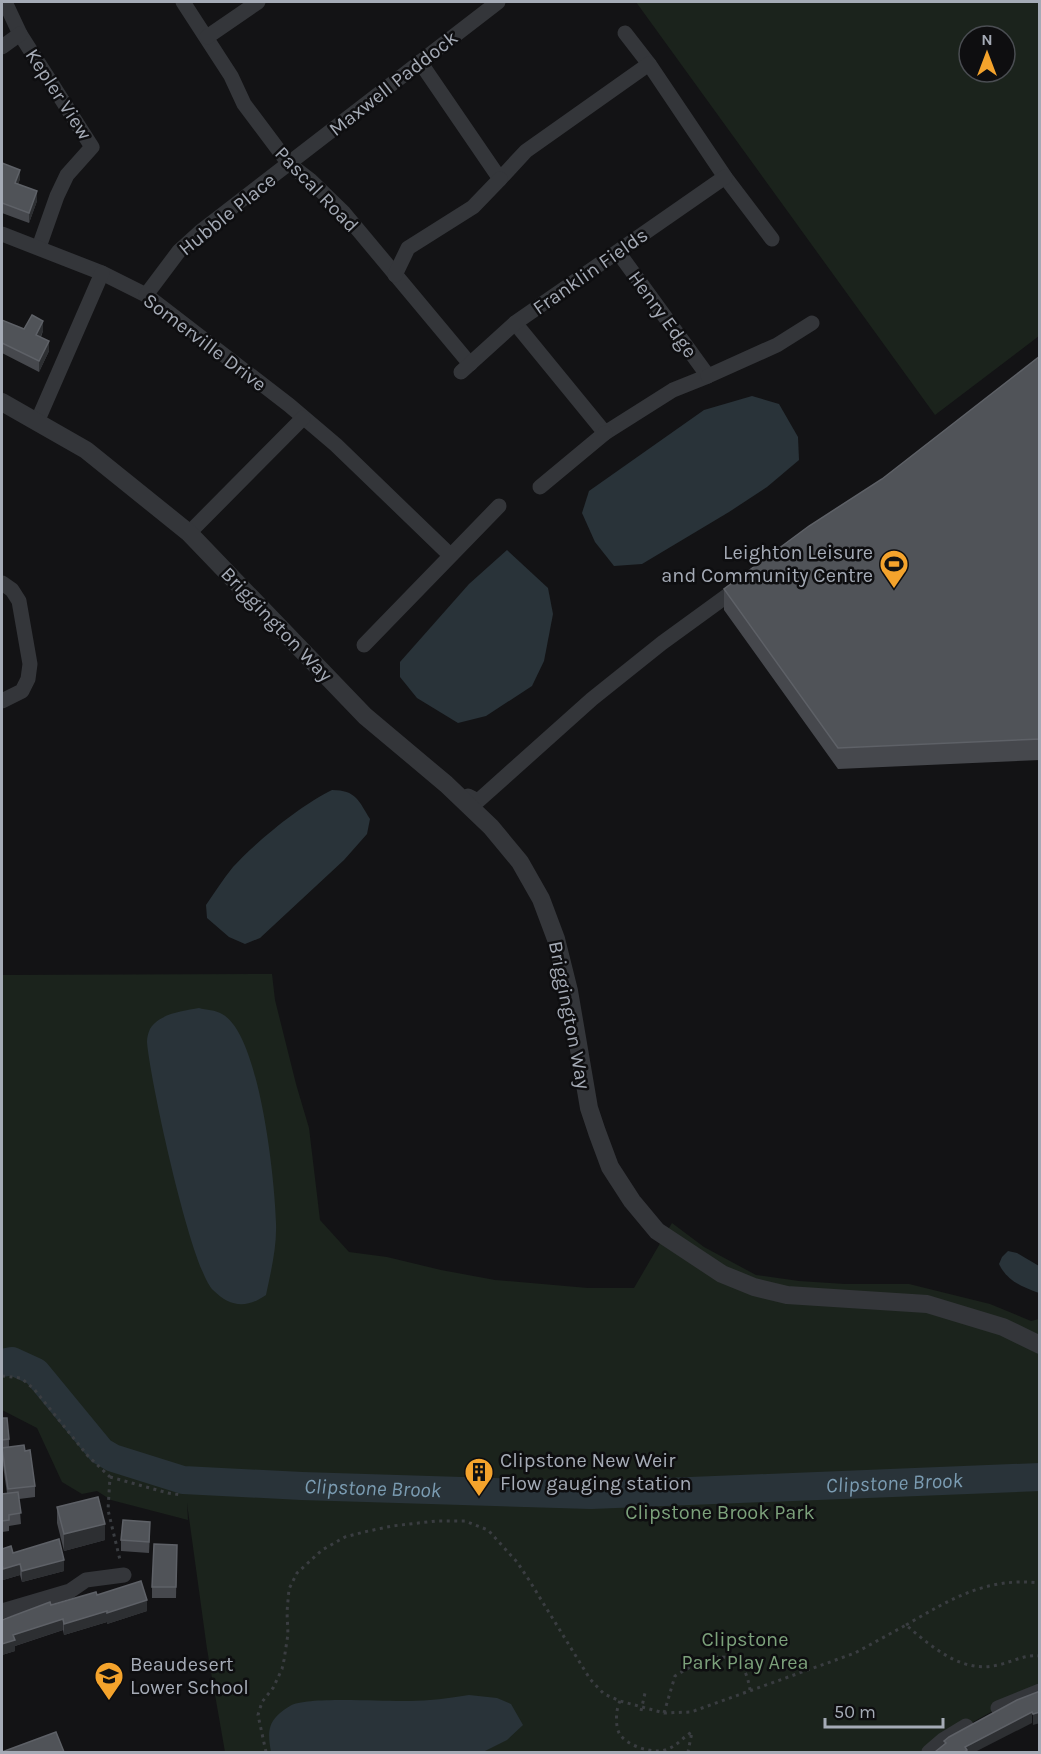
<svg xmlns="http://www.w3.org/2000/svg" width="1041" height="1754" viewBox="0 0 1041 1754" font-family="Karla,sans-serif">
<rect width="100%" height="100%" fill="#131315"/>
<g fill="#1b231c" fill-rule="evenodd">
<path d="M636,2H1039V336L935,415ZM969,36H1005V72H969Z"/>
<path d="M272,974L275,1000L296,1084L309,1128L320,1220L349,1252L387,1257L441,1270L495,1280L588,1288H634L672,1223L704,1247L756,1275L799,1281L845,1284H909L990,1304L1031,1321L1039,1319V1691L998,1708L966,1726L929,1752H225L207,1649L187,1503L188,1520L111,1500L97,1491L82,1494L62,1482L37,1428L2,1410V1367L11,1366L34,1375L98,1453L111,1462L184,1484L183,1480L134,1465L101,1451L36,1373L12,1361L2,1363V975Z"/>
</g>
<g fill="#293339">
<path d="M752,396L779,404L798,437L799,460L767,487L729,512L642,564L614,566L595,542L582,513L589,491L704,410Z"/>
<path d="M507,550L548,588L553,614L544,661L532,686L486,716L458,723L417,698L400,677V662L469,584Z"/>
<path d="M332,790C356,790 359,801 370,819L367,834L344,860L260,938L245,944L229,937L207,918L206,905C215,892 223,879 233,867C257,841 301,805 332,790Z"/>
<path d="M199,1008C206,1010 216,1010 222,1014C260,1034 275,1181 276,1223C277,1247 271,1271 266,1295C246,1309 230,1307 213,1290C191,1269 150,1080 147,1042C147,1038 148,1033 150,1029C160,1013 183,1011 199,1008Z"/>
<path d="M1008,1251L1017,1253L1039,1266V1293C1022,1287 1007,1281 999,1264L1002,1257Z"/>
<path d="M469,1695L497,1698L511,1704L523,1725L507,1740L483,1752H271C267,1730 268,1719 290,1706C307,1696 385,1702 409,1701C429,1701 449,1698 469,1695Z"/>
</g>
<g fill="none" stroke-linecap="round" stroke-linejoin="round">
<path stroke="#293339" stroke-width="28" id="s1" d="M2,1363L12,1361L36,1372L101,1451L113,1458L183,1480L302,1486L591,1495L1040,1477"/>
<g stroke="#3a3d41" stroke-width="3" stroke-dasharray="3 4.5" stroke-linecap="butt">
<path d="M2,1376L21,1378L34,1389L88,1456L110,1477L108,1510L120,1560"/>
<path d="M110,1477L168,1493L181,1495"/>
<path d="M906,1625C951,1599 986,1577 1040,1583"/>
<path d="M620,1701C616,1709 615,1724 619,1733C625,1745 652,1754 665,1750C676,1747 682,1738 692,1732L688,1752"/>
<path d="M641,1711L645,1693"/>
<path d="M664,1713L675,1676C705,1657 743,1640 750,1690"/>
<path d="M266,1752L258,1715L262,1702L273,1688L282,1669L284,1660L288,1634L287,1612L289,1589L297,1573L322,1550L345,1537L364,1532L392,1526L436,1521H465L488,1530L517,1562L529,1580L590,1679L604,1694L620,1701L664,1713L691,1712L855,1653L906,1625C932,1647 962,1674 998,1665C1012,1662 1025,1654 1040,1656"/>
</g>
<g stroke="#34363a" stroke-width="15">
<path d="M5,2L20,34L92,147L67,175L57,196L39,247"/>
<path d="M183,2L231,76L244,104L289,164L310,180L344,213L470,364"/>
<path d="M625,33L649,64"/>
<path d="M207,37L258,2"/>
<path d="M2,47L20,34"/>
<path d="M420,62L500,179L526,151L649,64L725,177L772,239"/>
<path d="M2,234L102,273L146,295L289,405L336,445L450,555"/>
<path d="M395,275L408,248L473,207L500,179"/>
<path d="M146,295L179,251L200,232L498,2"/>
<path d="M515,323L605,433L673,390L708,376L618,252"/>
<path d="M461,372L515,323L725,177"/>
<path d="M708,376L777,345L812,323"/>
<path d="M37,422L102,273"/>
<path d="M540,487L605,433"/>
<path d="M189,533L303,418"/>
<path d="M2,583L12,590L19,601L30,664L28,679L22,691L2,701"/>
<path d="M364,645L499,506"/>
<path d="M462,801L468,796L478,801L592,699L662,643L739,587"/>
<path d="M2,1611L70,1591L86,1580L124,1575"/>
<path d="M998,1708L1040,1691"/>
<path d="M929,1752L943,1740L966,1726"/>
</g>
<path stroke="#34363a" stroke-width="18" d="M2,402L86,450L189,533L365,716L446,784L491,827L520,862L541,899L556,939L569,991L589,1108L597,1132L610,1167L632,1201L657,1231L722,1274L754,1287L787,1295L927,1304L1003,1327L1040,1345"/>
</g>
<g fill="#46484d">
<path d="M2,163L20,179L18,184L37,201L29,223L2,213Z"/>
<path d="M2,320L24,329L43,331L41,337L49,351L39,372L2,353Z"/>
<path d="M1040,356V760L838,769L724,610V589L882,479Z"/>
<path d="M2,1418L9,1439V1447L25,1451L35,1486V1497L19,1499L21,1524L9,1526V1531L2,1532V1494L7,1493L2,1459V1450V1451Z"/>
<path d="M57,1507L105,1540L64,1551L57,1523Z"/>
<path d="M150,1533L149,1553L121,1551V1540Z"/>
<path d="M177,1545L176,1598H152V1587Z"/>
<path d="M2,1549L13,1553L64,1571L22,1582L20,1575L3,1580L2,1575Z"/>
<path d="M97,1595L147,1611L107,1624V1622L64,1635L63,1630L15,1646V1651L2,1655V1620L51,1605Z"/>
</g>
<g fill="#2d2f32">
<path d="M20,170V179L15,193V183Z"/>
<path d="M37,191V201L29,223V213Z"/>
<path d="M43,321V331L36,345V335Z"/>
<path d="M49,341V351L39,372V361Z"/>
<path d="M105,1524V1540L64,1551V1534Z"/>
<path d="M64,1560V1571L22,1582V1571Z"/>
<path d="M20,1564V1575L3,1580V1569Z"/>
<path d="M147,1600V1611L107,1624V1613Z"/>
<path d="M107,1611V1622L64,1635V1624Z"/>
<path d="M63,1619V1630L15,1646V1651L2,1655V1644L13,1635Z"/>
<path d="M1032,1712V1723L975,1752H964L965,1747Z"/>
<path d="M1040,1712V1723L1033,1725V1714Z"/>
</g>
<g fill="#505358" stroke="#5e6167" stroke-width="1.5">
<path d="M2,163L20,170L15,183L37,191L29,213L2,203Z"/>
<path d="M32,315L43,321L36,335L49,341L39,361L2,343V320L24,329Z"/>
<path d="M1040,356V739L838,748L724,589L809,526L882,479Z"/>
<path d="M2,1418H7L9,1439L2,1440Z"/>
<path d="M24,1445L25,1451L30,1450L35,1486L8,1489L2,1448Z"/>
<path d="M18,1492L21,1513L9,1515V1520L2,1521V1494Z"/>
<path d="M98,1497L105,1524L64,1534L57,1507Z"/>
<path d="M123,1520L150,1522L149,1542L121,1540Z"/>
<path d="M59,1539L64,1560L22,1571L20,1564L3,1569L2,1564V1549L11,1546L13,1553Z"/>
<path d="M154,1544L177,1545L176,1587H152Z"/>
<path d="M141,1581L147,1600L107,1613V1611L64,1624L63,1619L13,1635L15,1640L2,1644V1620L50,1602L51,1605L96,1592L97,1595Z"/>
<path d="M1040,1691V1712L1033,1714L1032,1712L965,1747L967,1750L964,1752H935L946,1743L944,1741L949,1737L1017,1700Z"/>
<path d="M56,1732L64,1752H2Z"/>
</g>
<defs>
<g id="stadium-pin" transform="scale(1.5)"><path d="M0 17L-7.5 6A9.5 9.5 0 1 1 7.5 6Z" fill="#f4a32c" stroke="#0e0e10"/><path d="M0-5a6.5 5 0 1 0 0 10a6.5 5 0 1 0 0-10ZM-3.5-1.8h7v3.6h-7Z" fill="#111"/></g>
<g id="building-pin" transform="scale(1.5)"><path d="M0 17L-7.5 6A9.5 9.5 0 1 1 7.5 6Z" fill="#f4a32c" stroke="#0e0e10"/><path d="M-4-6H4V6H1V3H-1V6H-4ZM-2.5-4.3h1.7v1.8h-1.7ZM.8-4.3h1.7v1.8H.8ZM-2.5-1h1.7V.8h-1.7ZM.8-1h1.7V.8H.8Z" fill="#111"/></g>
<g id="school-pin" transform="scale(1.5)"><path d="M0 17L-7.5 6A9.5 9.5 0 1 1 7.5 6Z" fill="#f4a32c" stroke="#0e0e10"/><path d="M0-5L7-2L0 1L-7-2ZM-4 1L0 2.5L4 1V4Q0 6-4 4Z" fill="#111"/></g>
</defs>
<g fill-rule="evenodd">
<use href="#stadium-pin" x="894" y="564"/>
<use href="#building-pin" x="479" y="1472"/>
<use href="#school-pin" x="109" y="1676"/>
</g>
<g text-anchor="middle" stroke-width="5" stroke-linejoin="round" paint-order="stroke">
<g font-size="20" fill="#a5abb6" stroke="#0e0e10">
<text transform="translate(393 83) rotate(-38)" y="7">Maxwell Paddock</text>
<text transform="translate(59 94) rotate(57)" y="7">Kepler View</text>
<text transform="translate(317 189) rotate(46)" y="7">Pascal Road</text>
<text transform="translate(227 214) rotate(-39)" y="7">Hubble Place</text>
<text transform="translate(590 271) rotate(-35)" y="7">Franklin Fields</text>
<text transform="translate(663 314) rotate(54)" y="7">Henry Edge</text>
<text transform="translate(205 342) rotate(37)" y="7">Somerville Drive</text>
<text transform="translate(277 624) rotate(46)" y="7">Briggington Way</text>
<text transform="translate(570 1015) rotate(79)" y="7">Briggington Way</text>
</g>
<g font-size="20" fill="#a5abb6" stroke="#0e0e10" text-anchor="start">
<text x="873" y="559" text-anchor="end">Leighton Leisure<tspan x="873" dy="23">and Community Centre</tspan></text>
<text x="500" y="1467">Clipstone New Weir<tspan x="500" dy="23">Flow gauging station</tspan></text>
<text x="130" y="1671">Beaudesert<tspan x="130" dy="23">Lower School</tspan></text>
</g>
<g font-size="20" fill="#7ca17b" stroke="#0e0e10">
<text x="720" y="1519">Clipstone Brook Park</text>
<text x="745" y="1646">Clipstone<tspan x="745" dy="23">Park Play Area</tspan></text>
</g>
<g font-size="21" font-style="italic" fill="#7b9cb2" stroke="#0e0e10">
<text dy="7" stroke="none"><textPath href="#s1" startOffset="938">Clipstone Brook</textPath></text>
<text dy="7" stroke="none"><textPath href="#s1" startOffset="416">Clipstone Brook</textPath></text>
</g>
</g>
<rect width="1041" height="1754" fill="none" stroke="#a5abb6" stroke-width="6"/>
<g transform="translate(987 54)"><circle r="28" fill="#0e0e10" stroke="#4a4d52" stroke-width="1.5"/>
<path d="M0-4.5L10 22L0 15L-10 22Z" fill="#f4a32c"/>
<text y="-9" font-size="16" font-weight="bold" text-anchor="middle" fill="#a5abb6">N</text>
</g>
<path d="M825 1718v9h118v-9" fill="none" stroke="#a5abb6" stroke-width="3"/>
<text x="834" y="1718" font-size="18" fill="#a5abb6" stroke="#0e0e10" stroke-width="4.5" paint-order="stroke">50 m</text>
</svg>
